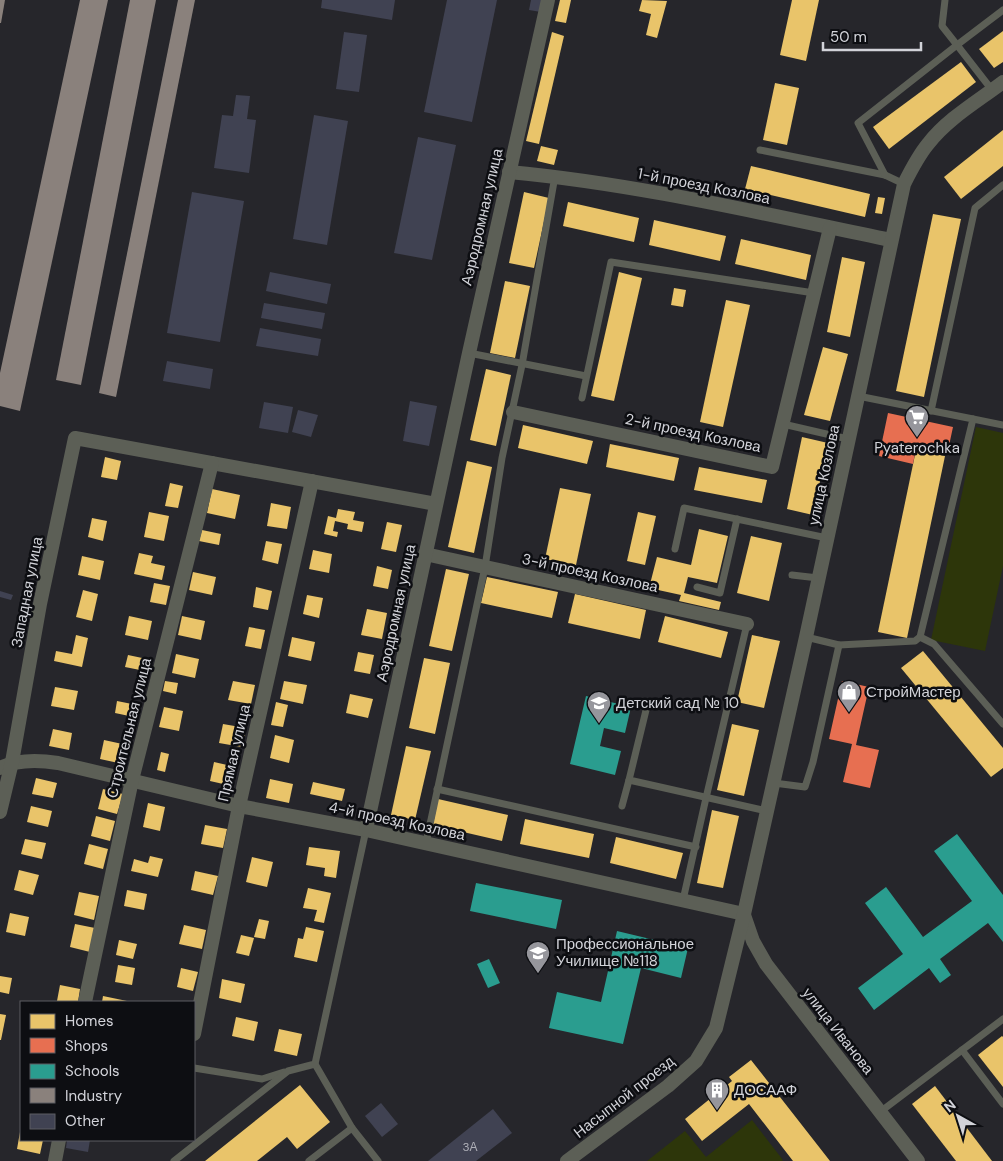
<svg xmlns="http://www.w3.org/2000/svg" width="1003" height="1161" viewBox="0 0 1003 1161" font-family="'DM Sans',sans-serif">
<rect width="100%" height="100%" fill="#26262b"/>
<g fill="#2d360a">
<path d="M976,427L1003,433V566L985,651L931,640Z"/>
<path d="M752,1120L783,1160L782,1161H647L685,1131L706,1157Z"/>
</g>
<g fill="#e9c46a">
<path d="M560,0H571L566,23L555,21Z"/>
<path d="M642,0L667,1L657,38L646,35L651,14L639,11Z"/>
<path d="M792,0H819L806,61L780,55Z"/>
<path d="M1003,31V62L994,68L979,49Z"/>
<path d="M552,32L564,36L539,144L526,141Z"/>
<path d="M961,62L976,82L889,149L873,127Z"/>
<path d="M775,83L799,88L787,145L763,140Z"/>
<path d="M1003,130V166L961,199L944,177Z"/>
<path d="M541,146L558,150L554,165L537,161Z"/>
<path d="M751,166L870,194L865,217L745,189Z"/>
<path d="M524,192L549,198L534,268L509,263Z"/>
<path d="M878,197L885,198L882,214L875,213Z"/>
<path d="M568,202L639,218L634,242L563,226Z"/>
<path d="M933,214L961,219L924,397L896,391Z"/>
<path d="M654,220L726,236L720,261L649,245Z"/>
<path d="M741,239L811,255L806,280L735,264Z"/>
<path d="M842,257L865,262L850,337L827,332Z"/>
<path d="M619,272L642,278L614,401L591,396Z"/>
<path d="M505,281L530,286L515,358L490,353Z"/>
<path d="M674,288L686,290L683,307L671,305Z"/>
<path d="M726,300L750,305L723,427L700,422Z"/>
<path d="M823,347L848,354L830,421L804,415Z"/>
<path d="M486,369L511,375L496,446L470,440Z"/>
<path d="M523,425L593,441L587,464L518,448Z"/>
<path d="M802,437L828,443L813,515L787,509Z"/>
<path d="M610,444L679,458L674,481L606,467Z"/>
<path d="M916,450L945,456L907,638L878,632Z"/>
<path d="M105,457L121,461L117,480L101,477Z"/>
<path d="M467,461L492,467L474,553L448,547Z"/>
<path d="M699,467L767,480L762,503L694,490Z"/>
<path d="M170,483L183,486L178,508L165,506Z"/>
<path d="M560,488L591,494L576,565L545,559Z"/>
<path d="M212,489L240,495L235,519L207,513Z"/>
<path d="M271,503L291,507L287,529L267,526Z"/>
<path d="M338,509L355,512L353,520L364,522L362,532L347,529L348,524L335,521L333,531L338,532L337,537L324,534L328,516L336,518Z"/>
<path d="M149,512L169,516L164,541L144,537Z"/>
<path d="M638,512L656,516L645,565L627,561Z"/>
<path d="M92,518L107,521L103,541L88,537Z"/>
<path d="M387,522L402,525L396,552L381,549Z"/>
<path d="M699,529L728,536L717,583L688,577L684,593L721,602L719,610L679,601L681,595L649,588L657,557L691,565Z"/>
<path d="M202,530L221,534L219,545L199,541Z"/>
<path d="M751,536L782,543L769,601L737,593Z"/>
<path d="M266,541L282,544L278,564L262,560Z"/>
<path d="M313,550L332,554L329,573L309,569Z"/>
<path d="M139,553L153,556L151,563L165,566L162,580L134,574Z"/>
<path d="M82,556L104,561L100,580L78,575Z"/>
<path d="M377,566L392,570L388,589L373,586Z"/>
<path d="M446,569L469,574L452,651L429,646Z"/>
<path d="M193,572L216,577L212,595L189,590Z"/>
<path d="M487,577L558,592L552,618L481,603Z"/>
<path d="M154,583L170,586L166,605L150,602Z"/>
<path d="M256,587L272,591L268,610L253,607Z"/>
<path d="M83,590L98,594L92,621L76,617Z"/>
<path d="M575,594L646,610L640,639L568,623Z"/>
<path d="M307,595L323,598L319,618L303,614Z"/>
<path d="M367,609L387,613L382,639L361,635Z"/>
<path d="M129,616L152,621L148,640L125,635Z"/>
<path d="M182,616L205,621L201,640L178,635Z"/>
<path d="M665,616L728,632L721,658L658,642Z"/>
<path d="M249,627L265,630L261,649L245,646Z"/>
<path d="M76,635L88,638L82,667L54,661L56,651L72,654Z"/>
<path d="M752,635L780,641L764,708L737,702Z"/>
<path d="M292,637L315,642L311,661L288,656Z"/>
<path d="M923,651L1003,748V768L991,777L901,668Z"/>
<path d="M358,652L374,655L370,674L354,671Z"/>
<path d="M176,654L199,659L195,678L172,673Z"/>
<path d="M128,655L147,659L145,671L125,667Z"/>
<path d="M424,658L450,663L435,734L409,728Z"/>
<path d="M165,681L178,683L176,694L163,691Z"/>
<path d="M233,681L255,685L251,704L228,700Z"/>
<path d="M284,681L307,685L303,704L280,699Z"/>
<path d="M55,687L78,691L74,710L51,706Z"/>
<path d="M350,694L373,699L368,718L346,713Z"/>
<path d="M117,701L137,705L134,717L115,713Z"/>
<path d="M276,702L288,705L283,727L271,725Z"/>
<path d="M164,707L183,711L179,731L159,727Z"/>
<path d="M223,724L246,728L242,747L219,743Z"/>
<path d="M732,724L759,730L744,796L717,790Z"/>
<path d="M53,729L72,733L69,750L49,746Z"/>
<path d="M275,735L294,740L289,763L270,758Z"/>
<path d="M104,740L127,745L123,764L100,759Z"/>
<path d="M406,746L431,751L415,820L391,815Z"/>
<path d="M161,752L169,754L165,772L157,770Z"/>
<path d="M214,762L236,767L232,786L210,781Z"/>
<path d="M36,778L57,783L53,798L32,794Z"/>
<path d="M270,779L293,784L289,803L266,798Z"/>
<path d="M313,782L345,789L342,801L310,794Z"/>
<path d="M103,789L123,794L117,814L98,809Z"/>
<path d="M438,799L508,815L502,841L433,825Z"/>
<path d="M148,803L165,807L160,831L143,827Z"/>
<path d="M31,806L52,811L48,827L27,822Z"/>
<path d="M712,810L739,816L723,888L697,883Z"/>
<path d="M96,816L115,821L110,841L91,836Z"/>
<path d="M525,819L594,834L589,858L520,844Z"/>
<path d="M205,825L227,829L223,848L201,844Z"/>
<path d="M616,837L683,853L676,879L610,863Z"/>
<path d="M25,839L46,843L42,859L21,854Z"/>
<path d="M89,844L108,849L103,869L84,864Z"/>
<path d="M309,847L340,851L336,878L324,876L325,868L306,865Z"/>
<path d="M150,856L163,859L158,877L131,871L134,859L148,863Z"/>
<path d="M252,857L273,862L267,887L246,882Z"/>
<path d="M19,870L39,875L33,895L14,890Z"/>
<path d="M195,871L218,876L213,895L191,890Z"/>
<path d="M308,888L331,893L324,923L314,921L317,910L303,908Z"/>
<path d="M127,890L147,894L144,910L124,906Z"/>
<path d="M79,892L99,896L94,920L74,915Z"/>
<path d="M10,913L29,917L25,936L6,932Z"/>
<path d="M259,919L269,921L265,939L254,937Z"/>
<path d="M75,924L95,928L90,952L70,947Z"/>
<path d="M184,925L206,930L202,949L179,944Z"/>
<path d="M306,927L324,931L317,962L294,957L298,938L303,939Z"/>
<path d="M241,935L254,938L249,956L236,953Z"/>
<path d="M119,940L137,944L133,959L116,955Z"/>
<path d="M118,965L135,968L132,985L115,982Z"/>
<path d="M181,968L198,972L193,991L177,987Z"/>
<path d="M0,976L12,978L9,994L0,992Z"/>
<path d="M222,979L245,984L241,1003L219,998Z"/>
<path d="M60,985L80,989L78,1002L57,1001Z"/>
<path d="M103,996L127,1001V1002H102Z"/>
<path d="M0,1014L6,1015L1,1040H0Z"/>
<path d="M236,1017L258,1022L254,1041L232,1036Z"/>
<path d="M279,1029L302,1034L297,1056L274,1051Z"/>
<path d="M1002,1036L1003,1037V1087L978,1055Z"/>
<path d="M751,1060L830,1161H793L749,1104L702,1141L685,1119L732,1081L729,1077Z"/>
<path d="M300,1085L330,1122L297,1149L287,1137L257,1161H205Z"/>
<path d="M935,1086L992,1161H956L912,1104Z"/>
<path d="M20,1132L21,1140H43L40,1154L17,1149Z"/>
</g>
<g fill="#e76f51">
<path d="M888,413L953,427L947,455L916,448L913,464L879,456Z"/>
<path d="M842,681L869,687L856,745L879,750L870,788L843,782L852,744L829,739Z"/>
</g>
<g fill="#2a9d8f">
<path d="M586,696L631,707L625,733L604,728L600,746L621,751L615,775L570,764Z"/>
<path d="M957,834L1003,895V942L988,923L940,959L951,975L940,983L929,968L874,1010L858,988L903,954L865,903L886,887L923,937L972,901L934,851Z"/>
<path d="M476,883L562,900L556,929L470,911Z"/>
<path d="M617,931L688,948L681,978L641,968L623,1044L549,1028L557,992L601,1002Z"/>
<path d="M489,959L500,983L488,988L477,964Z"/>
</g>
<g fill="#8a817c">
<path d="M0,0H5L1,23H0Z"/>
<path d="M80,0H108L20,411L0,406V373Z"/>
<path d="M130,0H156L81,385L56,380Z"/>
<path d="M178,0H195L116,397L99,393Z"/>
</g>
<g fill="#404252">
<path d="M322,0H395L392,20L321,8Z"/>
<path d="M447,0H497L472,122L424,112Z"/>
<path d="M531,0H543L541,12L529,10Z"/>
<path d="M344,32L367,35L359,92L336,89Z"/>
<path d="M236,95L250,96L247,119L256,120L249,173L214,168L222,115L233,116Z"/>
<path d="M314,115L348,121L327,245L293,239Z"/>
<path d="M418,137L456,145L432,260L394,253Z"/>
<path d="M192,192L244,201L220,342L167,333Z"/>
<path d="M270,272L331,284L327,304L266,291Z"/>
<path d="M264,303L325,313L322,329L261,318Z"/>
<path d="M260,328L321,339L318,356L256,346Z"/>
<path d="M167,361L213,369L210,389L163,381Z"/>
<path d="M410,401L437,406L429,446L403,441Z"/>
<path d="M264,402L293,407L288,433L259,428Z"/>
<path d="M298,410L318,415L311,437L292,432Z"/>
<path d="M0,591L13,595L11,600L0,597Z"/>
<path d="M381,1103L398,1124L382,1137L365,1116Z"/>
<path d="M493,1109L512,1133L476,1161H428Z"/>
<path d="M67,1140H90L88,1152L66,1148Z"/>
</g>
<g fill="none" stroke-linecap="round" stroke-linejoin="round">
<g stroke="#5c5f56" stroke-width="7">
<path d="M992,90L957,45L1003,10"/>
<path d="M760,150L885,175L904,184"/>
<path d="M885,175L858,123L957,45L942,26L945,0"/>
<path d="M469,353L586,376"/>
<path d="M582,398L611,262L814,293"/>
<path d="M931,411L975,208L1003,185"/>
<path d="M973,419L1003,425"/>
<path d="M783,424L848,439"/>
<path d="M675,549L684,508L827,538"/>
<path d="M792,575L818,578"/>
<path d="M697,587L720,593L737,519"/>
<path d="M806,637L839,645L915,641L920,637L973,419L858,396"/>
<path d="M920,637L934,644L1003,724"/>
<path d="M648,702L629,780L767,811"/>
<path d="M774,783L805,787L813,762L839,645"/>
<path d="M437,789L696,847"/>
<path d="M622,806L629,780"/>
<path d="M426,843L485,567L502,458L522,365L555,176"/>
<path d="M683,900L706,798L747,624"/>
<path d="M962,1050L1003,1104"/>
<path d="M315,1064L352,1128L378,1161"/>
<path d="M194,1068L262,1079L284,1072"/>
<path d="M880,1112L1003,1019"/>
<path d="M174,1161L288,1071L315,1064L366,830"/>
<path d="M309,1161L352,1128"/>
</g>
<g stroke="#5c5f56" stroke-width="14">
<path d="M509,172C638,184 764,214 891,240"/>
<path d="M513,412L772,467L830,228"/>
<path d="M425,554L747,624"/>
<path d="M0,768C18,759 39,760 58,763L239,806L366,830L744,914"/>
<path d="M0,812L12,762L40,604L75,438L436,504"/>
<path d="M366,830L469,353L548,0"/>
<path d="M744,915L753,941L766,964L918,1161"/>
<path d="M85,1002L132,780L212,463"/>
<path d="M194,1034L239,806L312,481"/>
<path d="M55,1161L59,1140"/>
<path d="M567,1161L668,1086L696,1061L716,1028L744,914L806,637L904,184C911,170 918,156 928,144C947,119 978,101 1003,82"/>
</g>
</g>
<defs>
<g id="supermarket-pin" transform="scale(1.25)"><path d="M0 17L-7.5 6A9.5 9.5 0 1 1 7.5 6Z" fill="#96969c" stroke="#0d0e12"/><path d="M-6-5.5h2.5l.6 2H6L4.5 2H-2.5L-4.4-4H-6ZM-1.5 3.2a1.3 1.3 0 1 0 .1 0ZM3 3.2a1.3 1.3 0 1 0 .1 0Z" fill="#fff"/></g>
<g id="shop-pin" transform="scale(1.25)"><path d="M0 17L-7.5 6A9.5 9.5 0 1 1 7.5 6Z" fill="#96969c" stroke="#0d0e12"/><path d="M-5-2.5h2.3a2.7 3.5 0 0 1 5.4 0H5L5.5 6h-11ZM-1.5-2.5h3a1.5 2.3 0 0 0-3 0Z" fill="#fff"/></g>
<g id="school-pin" transform="scale(1.25)"><path d="M0 17L-7.5 6A9.5 9.5 0 1 1 7.5 6Z" fill="#96969c" stroke="#0d0e12"/><path d="M0-5L7-2L0 1L-7-2ZM-4 1L0 2.5L4 1V4Q0 6-4 4Z" fill="#fff"/></g>
<g id="university-pin" transform="scale(1.25)"><path d="M0 17L-7.5 6A9.5 9.5 0 1 1 7.5 6Z" fill="#96969c" stroke="#0d0e12"/><path d="M0-5L7-2L0 1L-7-2ZM-4 1L0 2.5L4 1V4Q0 6-4 4Z" fill="#fff"/></g>
<g id="building-pin" transform="scale(1.25)"><path d="M0 17L-7.5 6A9.5 9.5 0 1 1 7.5 6Z" fill="#96969c" stroke="#0d0e12"/><path d="M-4-6H4V6H1V3H-1V6H-4ZM-2.5-4.3h1.7v1.8h-1.7ZM.8-4.3h1.7v1.8H.8ZM-2.5-1h1.7V.8h-1.7ZM.8-1h1.7V.8H.8Z" fill="#fff"/></g>
</defs>
<g fill-rule="evenodd">
<use href="#supermarket-pin" x="917" y="417"/>
<use href="#shop-pin" x="849" y="692"/>
<use href="#school-pin" x="599" y="703"/>
<use href="#university-pin" x="538" y="953"/>
<use href="#building-pin" x="717" y="1090"/>
</g>
<g text-anchor="middle" stroke-width="5" stroke-linejoin="round" paint-order="stroke">
<g font-size="12" fill="#aeafb7">
<text x="470" y="1151">3А</text>
</g>
<g font-size="15" fill="#d2d3d9" stroke="#0d0e12">
<text transform="translate(704 186) rotate(11)" y="5">1-й проезд Козлова</text>
<text transform="translate(482 217) rotate(-77)" y="5">Аэродромная улица</text>
<text transform="translate(693 433) rotate(12)" y="5">2-й проезд Козлова</text>
<text transform="translate(824 475) rotate(-78)" y="5">улица Козлова</text>
<text transform="translate(590 573) rotate(12)" y="5">3-й проезд Козлова</text>
<text transform="translate(27 592) rotate(-79)" y="5">Западная улица</text>
<text transform="translate(396 613) rotate(-78)" y="5">Аэродромная улица</text>
<text transform="translate(129 728) rotate(-76)" y="5">Строительная улица</text>
<text transform="translate(234 753) rotate(-77)" y="5">Прямая улица</text>
<text transform="translate(397 821) rotate(12)" y="5">4-й проезд Козлова</text>
<text transform="translate(838 1031) rotate(52)" y="5">улица Иванова</text>
<text transform="translate(624 1097) rotate(-38)" y="5">Насыпной проезд</text>
</g>
<g font-size="15" fill="#d2d3d9" stroke="#0d0e12" text-anchor="start">
<text x="917" y="453" text-anchor="middle">Pyaterochka</text>
<text x="866" y="697">СтройМастер</text>
<text x="616" y="708">Детский сад № 10</text>
<text x="556" y="949">Профессиональное<tspan x="556" dy="17">Училище №118</tspan></text>
<text x="734" y="1095">ДОСААФ</text>
</g>
</g>
<rect x="20" y="1001" width="175" height="140" fill="#0d0e12" stroke="#5c5d62"/>
<rect x="30" y="1014" width="25" height="15" fill="#e9c46a" stroke="#5c5d62"/>
<text x="65" y="1026" font-size="15" fill="#d2d3d9">Homes</text>
<rect x="30" y="1038" width="25" height="15" fill="#e76f51" stroke="#5c5d62"/>
<text x="65" y="1051" font-size="15" fill="#d2d3d9">Shops</text>
<rect x="30" y="1064" width="25" height="15" fill="#2a9d8f" stroke="#5c5d62"/>
<text x="65" y="1076" font-size="15" fill="#d2d3d9">Schools</text>
<rect x="30" y="1088" width="25" height="15" fill="#8a817c" stroke="#5c5d62"/>
<text x="65" y="1101" font-size="15" fill="#d2d3d9">Industry</text>
<rect x="30" y="1114" width="25" height="15" fill="#404252" stroke="#5c5d62"/>
<text x="65" y="1126" font-size="15" fill="#d2d3d9">Other</text>
<g transform="translate(958 1116) rotate(321)" stroke="#0d0e12" stroke-width="4" paint-order="stroke">
<path d="M0-4L9 19L0 12L-9 19Z" fill="#d2d3d9"/>
<text y="-8" font-size="14" font-weight="bold" text-anchor="middle" fill="#d2d3d9">N</text>
</g>
<path d="M823 42v8h98v-8" fill="none" stroke="#d2d3d9" stroke-width="2.5"/>
<text x="830" y="42" font-size="15" fill="#d2d3d9" stroke="#0d0e12" stroke-width="4" paint-order="stroke">50 m</text>
</svg>
